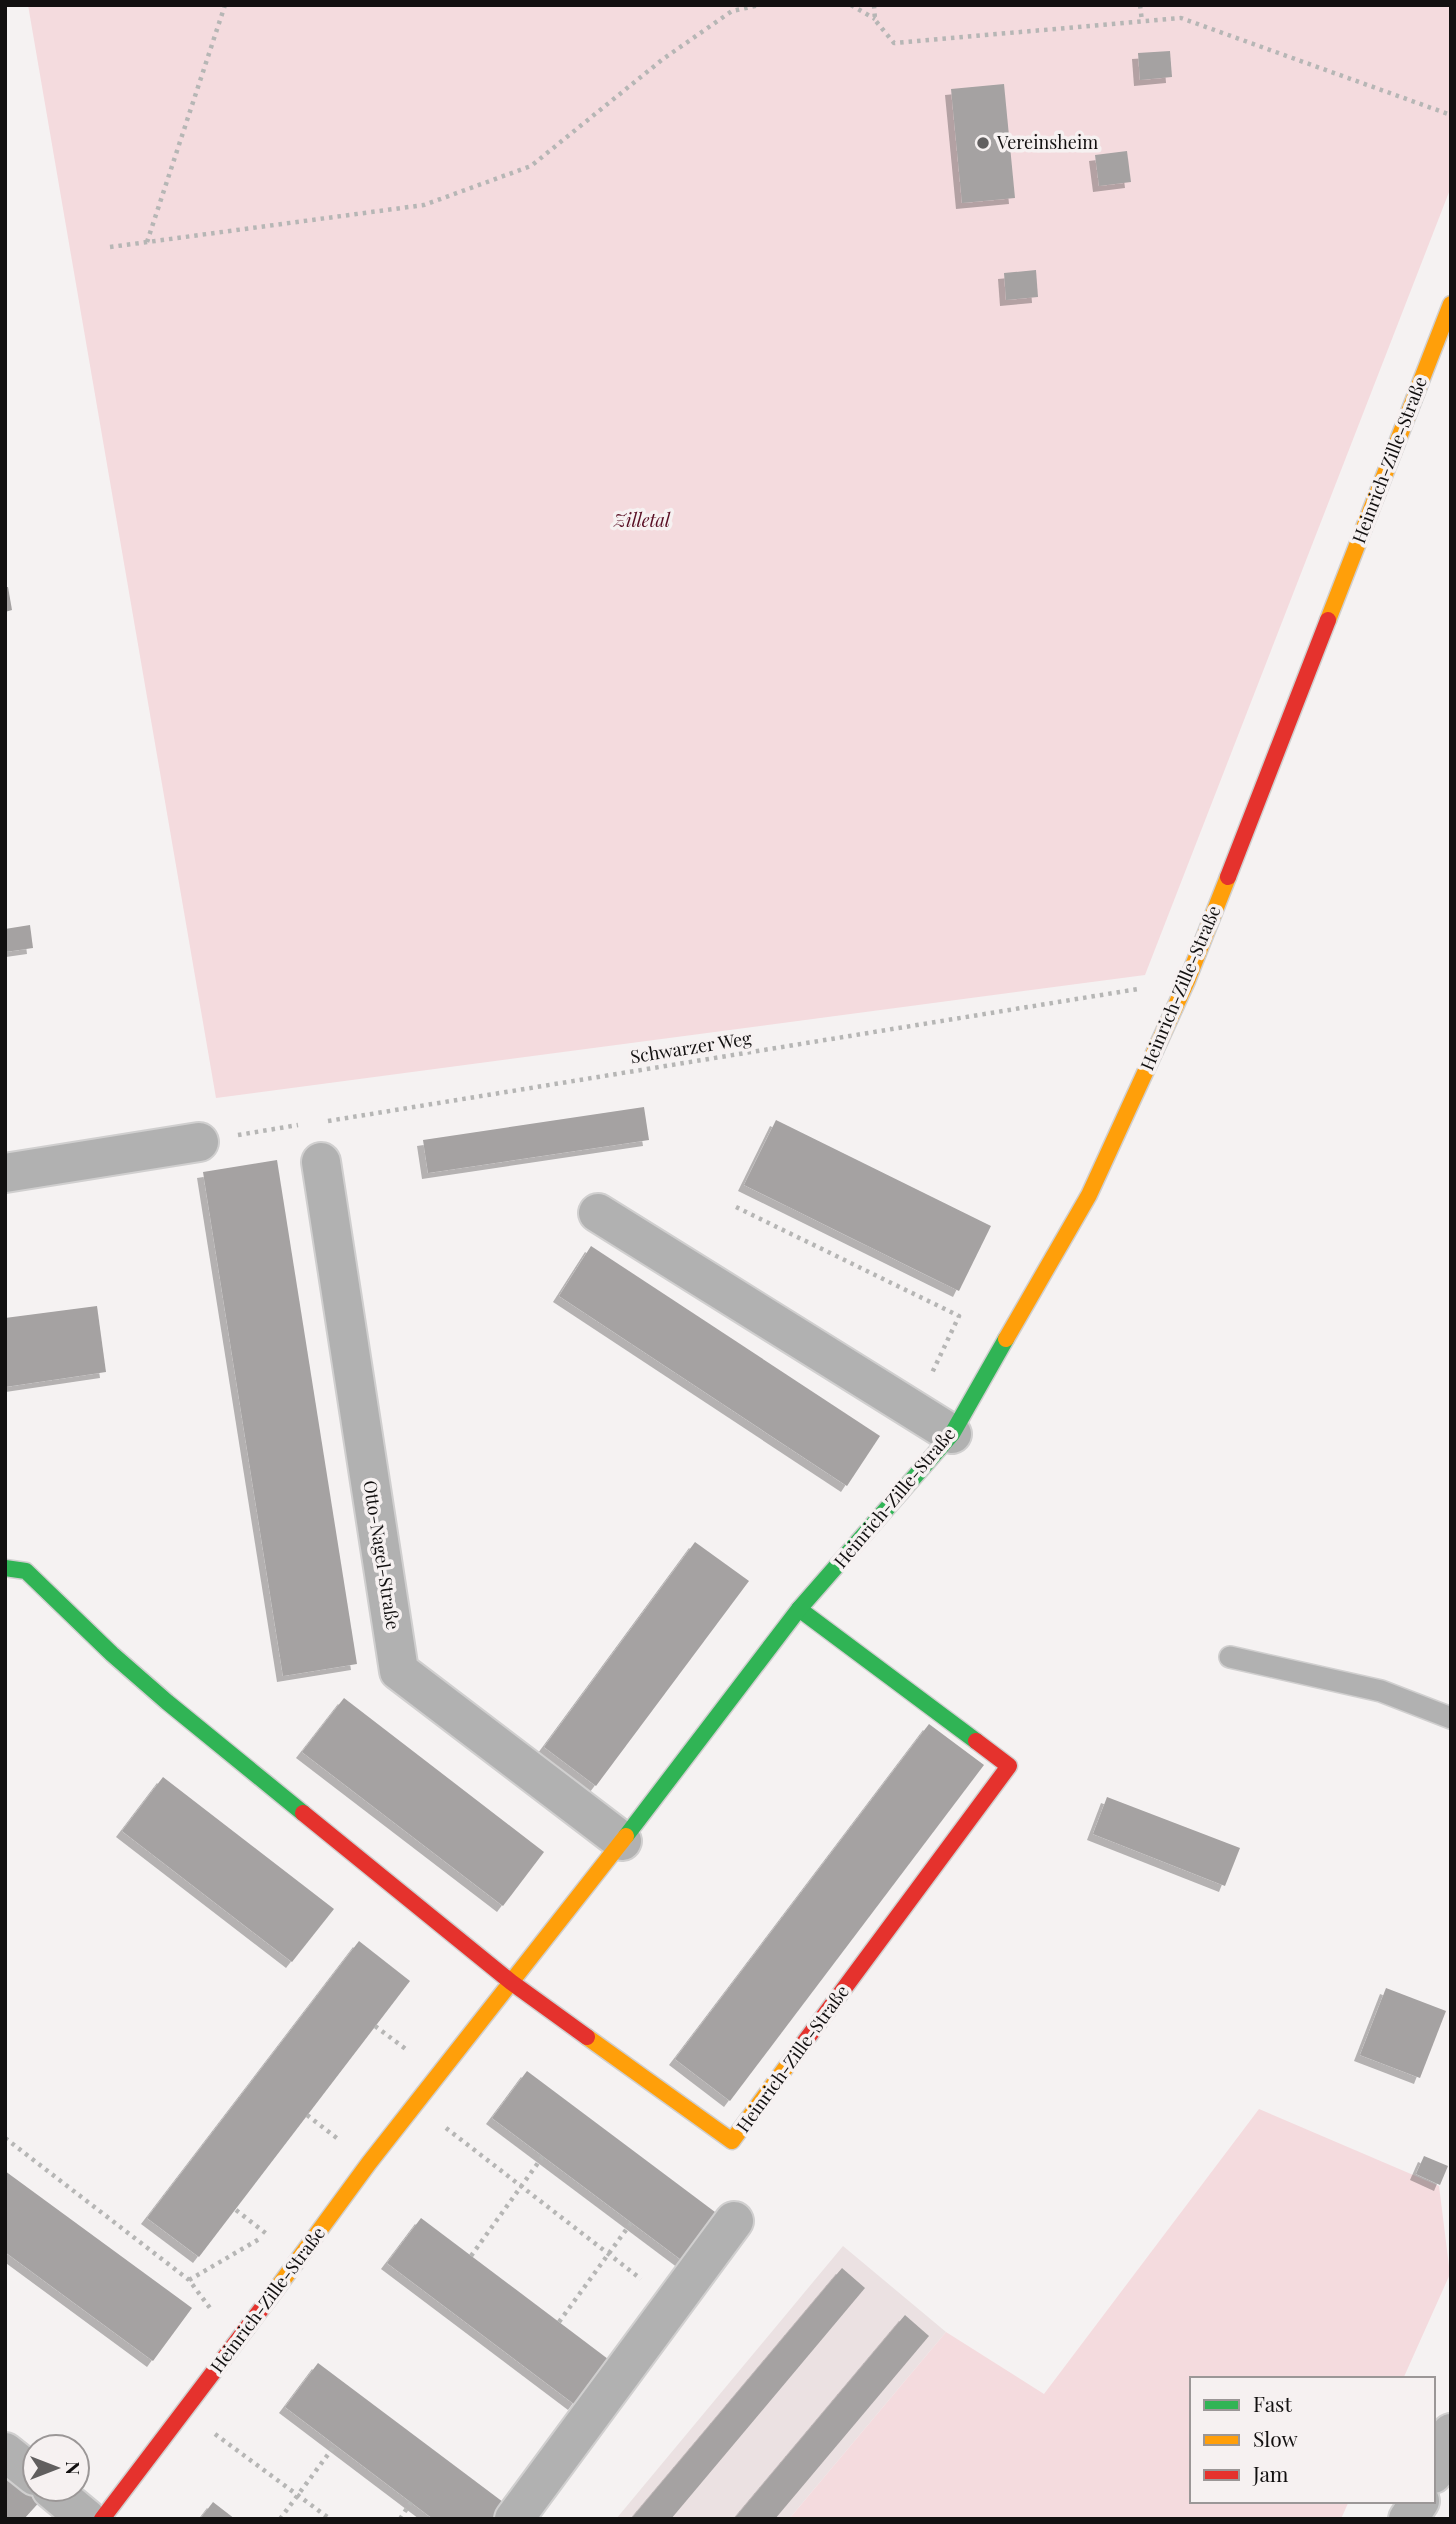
<svg xmlns="http://www.w3.org/2000/svg" width="1456" height="2524" viewBox="0 0 1456 2524" font-family="'Playfair Display',serif">
<defs>
<filter id="shadow"><feDropShadow dx="-6" dy="6" stdDeviation="0" flood-color="#0004"/></filter>
</defs>
<rect width="100%" height="100%" fill="#f5f2f2"/>
<path fill="#ebe1e2" d="M843,2246L946,2332L789,2519H616Z"/>
<g fill="#f4dbde">
<path d="M28,5H1451V187L1145,975L216,1098Z"/>
<path d="M1259,2109L1439,2186L1450,2274L1403,2379H1192V2501H1349L1341,2519H789L946,2332L1044,2394Z"/>
</g>
<g fill="#a5a2a2" filter="url(#shadow)">
<path d="M1170,51L1172,77L1140,80L1138,53Z"/>
<path d="M1004,84L1015,198L962,203L951,89Z"/>
<path d="M1127,151L1131,182L1099,186L1095,155Z"/>
<path d="M1036,270L1038,297L1006,300L1004,273Z"/>
<path d="M5,587H8L12,610L5,612Z"/>
<path d="M30,925L33,948L5,952V929Z"/>
<path d="M644,1107L649,1140L428,1173L423,1140Z"/>
<path d="M776,1120L991,1226L959,1291L744,1185Z"/>
<path d="M277,1160L357,1664L283,1676L203,1172Z"/>
<path d="M591,1246L880,1436L847,1486L559,1296Z"/>
<path d="M97,1306L106,1372L5,1387V1318Z"/>
<path d="M695,1542L749,1581L596,1786L544,1747Z"/>
<path d="M344,1698L544,1852L503,1906L302,1752Z"/>
<path d="M929,1724L984,1765L730,2101L675,2059Z"/>
<path d="M163,1777L334,1909L292,1962L122,1831Z"/>
<path d="M1107,1797L1240,1848L1225,1886L1093,1834Z"/>
<path d="M359,1941L410,1981L199,2257L147,2218Z"/>
<path d="M1386,1988L1446,2011L1420,2078L1360,2055Z"/>
<path d="M527,2071L719,2215L684,2262L492,2118Z"/>
<path d="M1424,2156L1448,2166L1440,2185L1416,2174Z"/>
<path d="M5,2171L192,2308L153,2361L5,2252Z"/>
<path d="M421,2218L608,2359L574,2404L387,2263Z"/>
<path d="M842,2268L865,2288L671,2519H631Z"/>
<path d="M905,2315L929,2336L775,2519H734Z"/>
<path d="M318,2363L507,2505L496,2519H433L285,2407Z"/>
<path d="M5,2468L43,2498L24,2519H5Z"/>
<path d="M213,2502L235,2519H200Z"/>
</g>
<g fill="none" stroke-linecap="round" stroke-linejoin="round">
<g stroke="#d0cfcf" stroke-width="24">
<path id="lane" d="M1230,1657L1381,1691L1451,1718"/>
</g>
<g stroke="#d0cfcf" stroke-width="42">
<g id="street">
<path d="M321,1162L399,1671L622,1841"/>
<path d="M5,1173L199,1142"/>
<path d="M598,1213L952,1434"/>
<path d="M5,2452L35,2476"/>
<path d="M1433,2474L1451,2433"/>
<path d="M51,2489L87,2519"/>
<path d="M514,2519L734,2221"/>
<path d="M1408,2519L1420,2501"/>
</g>
</g>
<g stroke="#d0cfcf" stroke-width="19">
<g id="fast">
<path d="M5,1568L26,1571L112,1654L167,1702L303,1813"/>
<path d="M799,1609L976,1741"/>
<path d="M626,1836L799,1609L952,1434L1006,1339"/>
</g>
</g>
<g stroke="#d0cfcf" stroke-width="19">
<g id="slow">
<path d="M1328,620L1451,304"/>
<path d="M1006,1339L1089,1195L1187,981L1228,877"/>
<path d="M587,2037L732,2141L803,2044"/>
<path d="M275,2291L369,2163L626,1836"/>
</g>
</g>
<g stroke="#d0cfcf" stroke-width="19">
<g id="jam">
<path d="M1228,877L1328,620"/>
<path d="M303,1813L511,1982L587,2037"/>
<path d="M803,2044L1009,1766L976,1741"/>
<path d="M102,2519L275,2291"/>
</g>
</g>
<g stroke="#b6b6b5" stroke-width="4.5" stroke-dasharray="3.5 5" stroke-linecap="butt">
<path d="M851,5L875,19"/>
<path d="M874,5L875,20L894,43L1181,18L1451,115"/>
<path d="M1140,5L1142,21"/>
<path d="M147,242L225,5"/>
<path d="M110,247L424,205L531,166L663,59L732,11L760,5"/>
<path d="M328,1121L1138,989"/>
<path d="M238,1135L298,1125"/>
<path d="M736,1207L959,1316L931,1375"/>
<path d="M375,2026L407,2050"/>
<path d="M307,2115L338,2139"/>
<path d="M446,2128L641,2279"/>
<path d="M5,2138L189,2280L210,2308"/>
<path d="M236,2210L268,2235"/>
<path d="M471,2256L543,2156"/>
<path d="M189,2280L261,2238"/>
<path d="M559,2322L631,2223"/>
<path d="M215,2434L330,2519"/>
<path d="M280,2519L335,2445"/>
<path d="M400,2519L411,2502"/>
</g>
<use href="#lane" stroke="#b1b1b1" stroke-width="21"/>
<use href="#street" stroke="#b1b1b1" stroke-width="38"/>
<use href="#fast" stroke="#30b455" stroke-width="16"/>
<use href="#slow" stroke="#ff9f0a" stroke-width="16"/>
<use href="#jam" stroke="#e5322d" stroke-width="16"/>
</g>
<circle fill="#615f5f" stroke="#f6f1f1" stroke-width="2.5" cx="983" cy="143" r="7"/>
<g text-anchor="middle" stroke-width="7" stroke-linejoin="round" paint-order="stroke">
<g font-size="18" fill="#121010" stroke="#f6f1f1" text-anchor="start">
<text x="997" y="149">Vereinsheim</text>
</g>
<g font-size="18" fill="#121010" stroke="#f6f1f1">
<text transform="translate(1390 460) rotate(-69)" y="6">Heinrich-Zille-Straße</text>
<text transform="translate(1181 988) rotate(-67)" y="6">Heinrich-Zille-Straße</text>
<text transform="translate(691 1048) rotate(-9)" y="6">Schwarzer Weg</text>
<text transform="translate(895 1498) rotate(-50)" y="6">Heinrich-Zille-Straße</text>
<text transform="translate(381 1555) rotate(81)" y="6">Otto-Nagel-Straße</text>
<text transform="translate(793 2059) rotate(-54)" y="6">Heinrich-Zille-Straße</text>
<text transform="translate(268 2300) rotate(-53)" y="6">Heinrich-Zille-Straße</text>
</g>
<g font-size="18" font-style="italic" fill="#590f24" stroke="#f6f1f1">
<text x="642" y="527">Zilletal</text>
</g>
</g>
<rect width="1456" height="2524" fill="none" stroke="#121010" stroke-width="14"/>
<rect x="1190" y="2377" width="245" height="126" fill="#f6f1f1" stroke="#9b9797" stroke-width="2"/>
<rect x="1204" y="2400" width="35" height="10" fill="#30b455" stroke="#9b9797" stroke-width="2"/>
<text x="1253" y="2412" font-size="21" fill="#121010">Fast</text>
<rect x="1204" y="2435" width="35" height="10" fill="#ff9f0a" stroke="#9b9797" stroke-width="2"/>
<text x="1253" y="2447" font-size="21" fill="#121010">Slow</text>
<rect x="1204" y="2470" width="35" height="10" fill="#e5322d" stroke="#9b9797" stroke-width="2"/>
<text x="1253" y="2482" font-size="21" fill="#121010">Jam</text>
<g transform="translate(56 2468) rotate(90)"><circle r="33" fill="#f6f1f1" stroke="#9b9797" stroke-width="2"/>
<path d="M0-5L12 26L0 18L-12 26Z" fill="#615f5f"/>
<text y="-10" font-size="19" font-weight="bold" text-anchor="middle" fill="#121010">N</text>
</g>
</svg>
